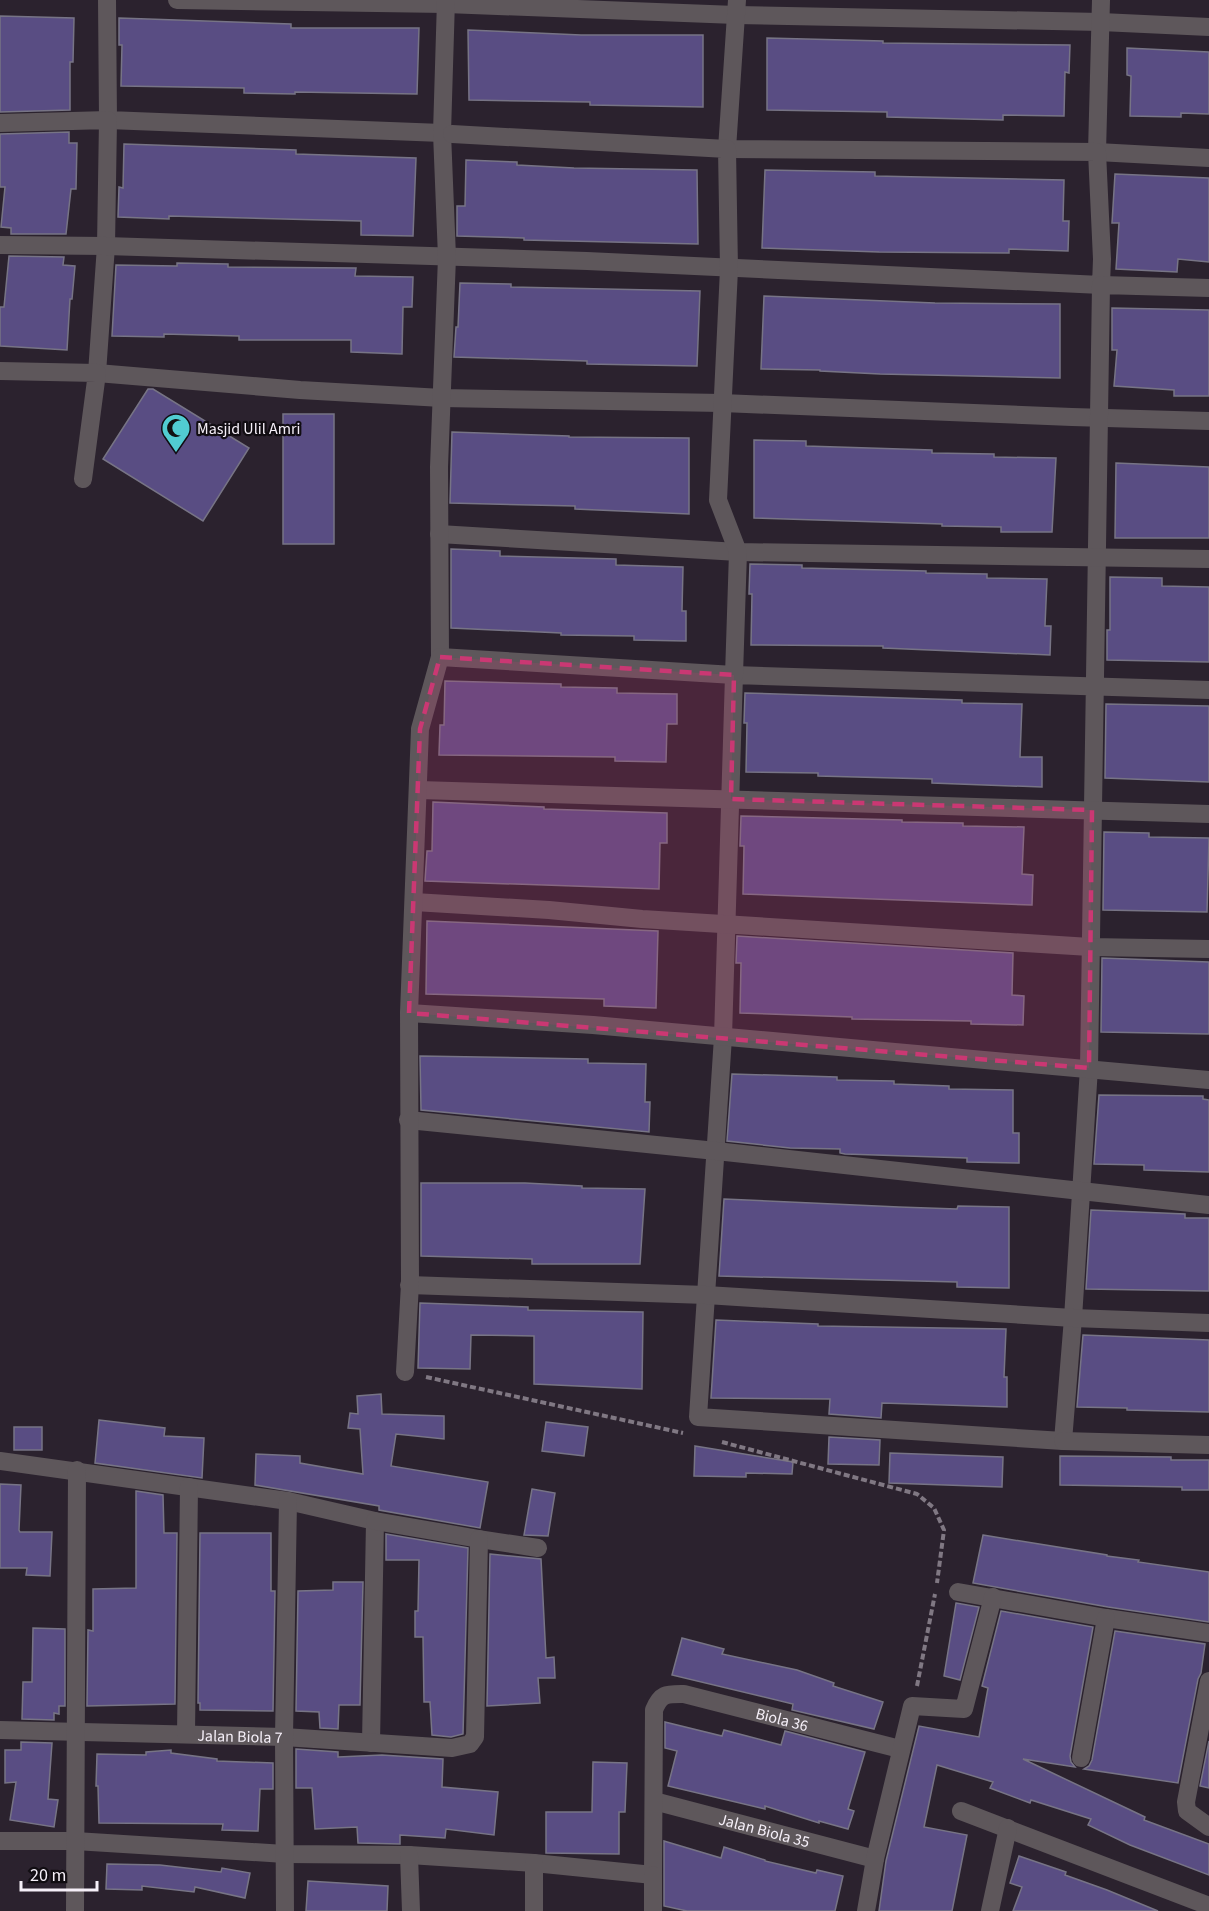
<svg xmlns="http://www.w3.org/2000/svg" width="1209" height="1911" viewBox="0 0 1209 1911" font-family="'Source Sans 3',sans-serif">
<rect width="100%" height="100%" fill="#2b222e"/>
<g fill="#594d83" stroke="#777485" stroke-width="1.5">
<path d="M0,16L74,18L73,62H70V110L0,112Z"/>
<path d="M119,18L291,24V28H419L417,94L295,92V94L244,93V88L121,86L122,45H119Z"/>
<path d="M468,30L581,35H703V107L590,105V102L469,100Z"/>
<path d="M767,38L883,41V43L1070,45L1069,73L1065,72L1064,116L1003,115V120L887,117V112L767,110Z"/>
<path d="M1127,48L1209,52V114L1181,113V117L1130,116L1131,76L1127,75Z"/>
<path d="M69,132V143H77L76,189H71L66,234H11V228L1,227L5,187H0V134Z"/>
<path d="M124,144L296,150V154L416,158L413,236L361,235V221L169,216V219L118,217L119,187L123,188Z"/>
<path d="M466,160L517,162V165L574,168L697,170L698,244L524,240V238L457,236V206H465Z"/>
<path d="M765,170L875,172V176L1064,180L1063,221H1069L1068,251L1009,249V253L879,252L762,248Z"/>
<path d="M1115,174L1209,178V262L1178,259L1177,272L1116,269L1119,223H1112Z"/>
<path d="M9,256L64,257L63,265L75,266L72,299H70L67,350L0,346V307H4Z"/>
<path d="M177,263L228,264V267L356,268L355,276L413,277L412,307H403L402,354L351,352V340H239V336L164,334V337L112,336L116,265L177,266Z"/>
<path d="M460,283L511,284V287L700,291L697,366L587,364V361L454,357L456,327H458Z"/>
<path d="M764,296L935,303L1060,304V378L880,374L820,371V370L761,369Z"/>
<path d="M1112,308L1209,310V396H1174V390L1114,386L1117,350H1112Z"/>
<path d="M148,389H153L249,448L203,521L103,459Z"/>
<rect x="283" y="414" width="51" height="130"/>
<path d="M452,432L569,436V437L689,438V514L575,509V506L450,503Z"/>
<path d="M754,440L806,441V446L932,450V453L994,454V457L1056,458L1052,532H1001V527L942,526V524L754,518Z"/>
<path d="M1116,463L1209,467V538H1115Z"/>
<path d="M451,549L500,551V556L616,559V565L683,567L682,611H686V641L634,640V636L561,635V633L451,628Z"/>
<path d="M750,564L802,565V568L926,571V573L987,574V578L1047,579L1045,626H1051L1050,655L883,648V646L751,645L752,594H749Z"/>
<path d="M1110,577L1162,578V586L1209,587V662L1107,660V630H1110Z"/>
<path d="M445,681L561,684V687L617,688V693L677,694V724H667L666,762L615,761V757L439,755L440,725H444Z"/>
<path d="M745,693L962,700V703L1022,704L1020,757H1042V787L932,783V779L818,776V773L746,772L747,723H744Z"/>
<path d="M1106,704L1209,706V782L1105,778Z"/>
<path d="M433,802L544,807V809L667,813V843H660L659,889L425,881L427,851H432Z"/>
<path d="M741,816L902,820V822L963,823V826L1024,827L1022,874L1033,875L1032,905L743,894L744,846H740Z"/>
<path d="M1104,832L1149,833V837L1209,838L1207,912L1103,910Z"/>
<path d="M427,921L658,931L656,1008L604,1006V999L426,994Z"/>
<path d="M737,936L1013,953L1012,995L1024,996L1023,1025L971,1024V1021L852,1019V1017L740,1013L741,963H736Z"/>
<path d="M1102,958L1209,962V1034L1101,1032Z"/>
<path d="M420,1056L588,1059V1063L646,1064L645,1102H650L649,1132L421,1110Z"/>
<path d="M732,1074L837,1077V1080L894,1081V1084L949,1086V1089L1013,1090V1133H1019V1163L967,1162V1158L845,1154L840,1153V1149L790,1148L727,1141Z"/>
<path d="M1099,1095L1203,1096V1099L1209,1100V1172L1144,1170V1165L1094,1164Z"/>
<path d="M421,1183H525L582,1186V1188L645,1189L640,1264H532V1259L421,1256Z"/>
<path d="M724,1199L899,1207L957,1209L958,1206L1009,1207V1288L957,1287V1282L719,1276Z"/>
<path d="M1091,1210L1185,1214V1218H1209V1291L1086,1289Z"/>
<path d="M420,1303L528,1307V1310L643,1312L642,1389L534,1384V1336L471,1335L470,1369L418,1368Z"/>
<path d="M716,1320L818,1324V1326L1006,1329L1004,1377H1007V1407L882,1403L881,1418L829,1414L830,1399L711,1398Z"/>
<path d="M1083,1335L1209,1340V1412L1127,1410V1408L1077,1407Z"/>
<path d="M381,1394L382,1414L444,1416V1439L396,1434L391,1466L488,1482L480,1528L379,1510V1506L255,1485L256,1454L300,1456V1463L363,1474L360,1429L348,1428L350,1413L358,1414L357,1396Z"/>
<path d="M99,1420L165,1428L164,1436L204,1438L202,1478L95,1463Z"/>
<path d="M546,1422L588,1427L584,1456L542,1451Z"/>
<rect x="14" y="1427" width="28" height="23"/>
<path d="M829,1437L880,1440L879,1465L828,1464Z"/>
<path d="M695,1446L793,1462L792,1474L746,1473V1477L694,1476Z"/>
<path d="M890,1453L1003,1457L1002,1487L889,1483Z"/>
<path d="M1060,1456L1171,1457V1460H1209V1490H1182V1487L1060,1485Z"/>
<path d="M0,1484L21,1485L19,1530L20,1532H52L50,1576L26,1575L27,1568H0Z"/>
<path d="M532,1489L555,1493L548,1536L524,1535Z"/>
<path d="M136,1491L163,1495L164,1533H177L175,1704L87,1706L88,1630L93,1631V1589L136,1588Z"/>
<path d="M200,1533H271V1591H275L273,1711L200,1710V1703H198Z"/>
<path d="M386,1534L468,1548L463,1734L451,1737L432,1735L430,1702H424L423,1637H415V1611H418L419,1560H386Z"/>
<path d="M983,1535L1107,1555V1556L1139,1560L1138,1562L1209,1572V1622L1108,1607L973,1583Z"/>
<path d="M490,1554L541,1559L546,1658L554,1657L555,1678H538L540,1703L487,1706Z"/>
<path d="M333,1582H363L360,1705H339L338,1729L320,1728L319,1712L296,1711L298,1591L333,1590Z"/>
<path d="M956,1603L979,1607L960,1680L944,1676Z"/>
<path d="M1001,1611L1093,1627L1070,1756L1071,1762L1075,1767L1023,1759L1145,1817L1144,1820L1209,1844V1875L1130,1845L1088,1825L1091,1819L1031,1800L1030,1803L990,1788L993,1782L937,1765L924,1827L967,1835L952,1911H879L886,1861L919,1726L979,1737L988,1688L982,1686Z"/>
<path d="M33,1628L65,1629V1706H59V1714L54,1713V1720L22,1719L23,1682H32Z"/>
<path d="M1115,1631L1205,1644L1201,1673L1198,1679L1178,1783L1084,1769L1089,1766L1092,1760Z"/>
<path d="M682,1638L724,1649L722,1654L797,1670L834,1683L833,1686L883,1702L874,1729L792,1710L793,1704L672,1675Z"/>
<path d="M665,1722L722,1736L724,1730L781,1745L785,1731L865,1752L848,1809L854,1811L848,1829L819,1821V1823L765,1806V1809L668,1786L677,1751L665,1748Z"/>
<path d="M1209,1741V1788L1200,1786Z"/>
<path d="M21,1742L52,1743L48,1799L58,1800L54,1827L10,1820L16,1782L5,1783V1750H21Z"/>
<path d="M296,1749L338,1752V1757L382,1755L443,1759L442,1787L498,1792L494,1835L446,1829L445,1838L400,1835V1844L358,1843L357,1827L315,1829L312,1788H296Z"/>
<path d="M171,1750V1753L217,1759V1761L273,1763V1789H260L258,1831L222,1830L223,1824L99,1823L98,1786H96L97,1754L146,1755V1752Z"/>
<path d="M593,1762L627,1763L625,1812H619V1854L546,1853V1812H592Z"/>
<path d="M664,1841L721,1858L724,1847L765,1860V1861L816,1873L817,1870L843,1876L835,1911H687L664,1906Z"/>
<path d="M1019,1856L1066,1872L1065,1875L1107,1890L1158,1911H1013L1022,1887L1010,1883Z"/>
<path d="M107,1864L160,1865L221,1872L222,1868L250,1873L245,1898L195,1887L194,1892L142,1886V1890L106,1889Z"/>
<path d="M308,1881L388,1886L387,1911H306Z"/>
</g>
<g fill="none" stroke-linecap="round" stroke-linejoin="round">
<g stroke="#807883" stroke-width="4" stroke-dasharray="6 3" stroke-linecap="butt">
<path d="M426,1377L683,1433"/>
<path d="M722,1442L917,1494L934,1508L944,1530L937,1583"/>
<path d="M917,1686L935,1594"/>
</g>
<g stroke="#5e575b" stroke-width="18">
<path d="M107,0L108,120L442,133"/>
<path d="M177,0L446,4L736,15L1101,22L1209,27"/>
<path d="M1101,0L1097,152L1209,158"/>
<path d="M0,123L108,120L106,246L97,373L300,390L442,398L722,403L1072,417L1209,421"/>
<path d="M0,245L106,246L587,261L1101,285L1102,259L1097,152L727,149L737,0"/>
<path d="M1209,288L1101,285L1089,1068L1073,1318L1063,1441L698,1417L723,1037L734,675L1209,690"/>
<path d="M0,371L97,373L83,479"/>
<path d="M439,534L738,552L1209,559"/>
<path d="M440,657L439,467L447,257L442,133L446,0"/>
<path d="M419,790L1209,814"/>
<path d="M414,902L549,910L642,919L1090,947L1209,949"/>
<path d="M409,1013L593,1025L1209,1080"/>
<path d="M408,1120L716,1151L1209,1205"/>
<path d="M409,1285L706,1295L1073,1318L1209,1323"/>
<path d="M405,1372L410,1284L409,1013L420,729L440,657L734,675L738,552L718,500L729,269L727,149L452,134"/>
<path d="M1063,1441L1209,1445"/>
<path d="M0,1461L288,1501L375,1521L371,1743"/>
<path d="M375,1521L479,1539L538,1548"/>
<path d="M958,1592L1106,1618L1209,1633"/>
<path d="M1209,1681L1186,1802L1187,1811L1209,1827"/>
<path id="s1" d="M0,1730L284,1737L452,1748L470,1744L475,1737L479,1539"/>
<path d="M186,1734L189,1487"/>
<path d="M1081,1758L1106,1618"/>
<path id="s2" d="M654,1801L875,1859"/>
<path d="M961,1811L1209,1906"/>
<path id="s3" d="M0,1841H75L285,1854L409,1855L534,1863L653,1875L654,1710C661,1693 667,1694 684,1694L900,1749"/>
<path d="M409,1855L411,1911"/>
<path d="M534,1863V1911"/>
<path d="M653,1875V1911"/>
<path d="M75,1911L77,1470"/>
<path d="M285,1911L284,1737L288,1501"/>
<path d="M866,1911L875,1859L912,1706L964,1709L993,1597"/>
<path d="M990,1911L1008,1828"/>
</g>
</g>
<path fill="#ca3873" fill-opacity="0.2" stroke="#ca3873" stroke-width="4.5" stroke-dasharray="12 8" stroke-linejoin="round" d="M440,657L734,675L731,799L1092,810L1089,1068L409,1013L420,729Z"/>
<defs>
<g id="mosque-pin" transform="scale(1.5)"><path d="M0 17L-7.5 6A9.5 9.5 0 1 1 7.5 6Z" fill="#51ccd1" stroke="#110d12"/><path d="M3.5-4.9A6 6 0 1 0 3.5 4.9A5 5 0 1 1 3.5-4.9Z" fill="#111"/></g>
</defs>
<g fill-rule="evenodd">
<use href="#mosque-pin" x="176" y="428"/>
</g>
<g text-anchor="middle" stroke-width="4.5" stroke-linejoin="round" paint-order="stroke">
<g font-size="16" fill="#f5eff8" stroke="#110d12" text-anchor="start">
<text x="197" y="434">Masjid Ulil Amri</text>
</g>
<g font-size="16" fill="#f5eff8" stroke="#110d12">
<text dy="6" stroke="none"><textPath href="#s3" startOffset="958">Biola 36</textPath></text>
<text dy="6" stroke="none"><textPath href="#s1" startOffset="240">Jalan Biola 7</textPath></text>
<text dy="6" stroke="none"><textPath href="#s2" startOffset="114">Jalan Biola 35</textPath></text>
</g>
</g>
<path d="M21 1881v9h76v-9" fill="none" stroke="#f5eff8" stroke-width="3"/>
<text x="30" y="1881" font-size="18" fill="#f5eff8" stroke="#110d12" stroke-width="4.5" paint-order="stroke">20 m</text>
</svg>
